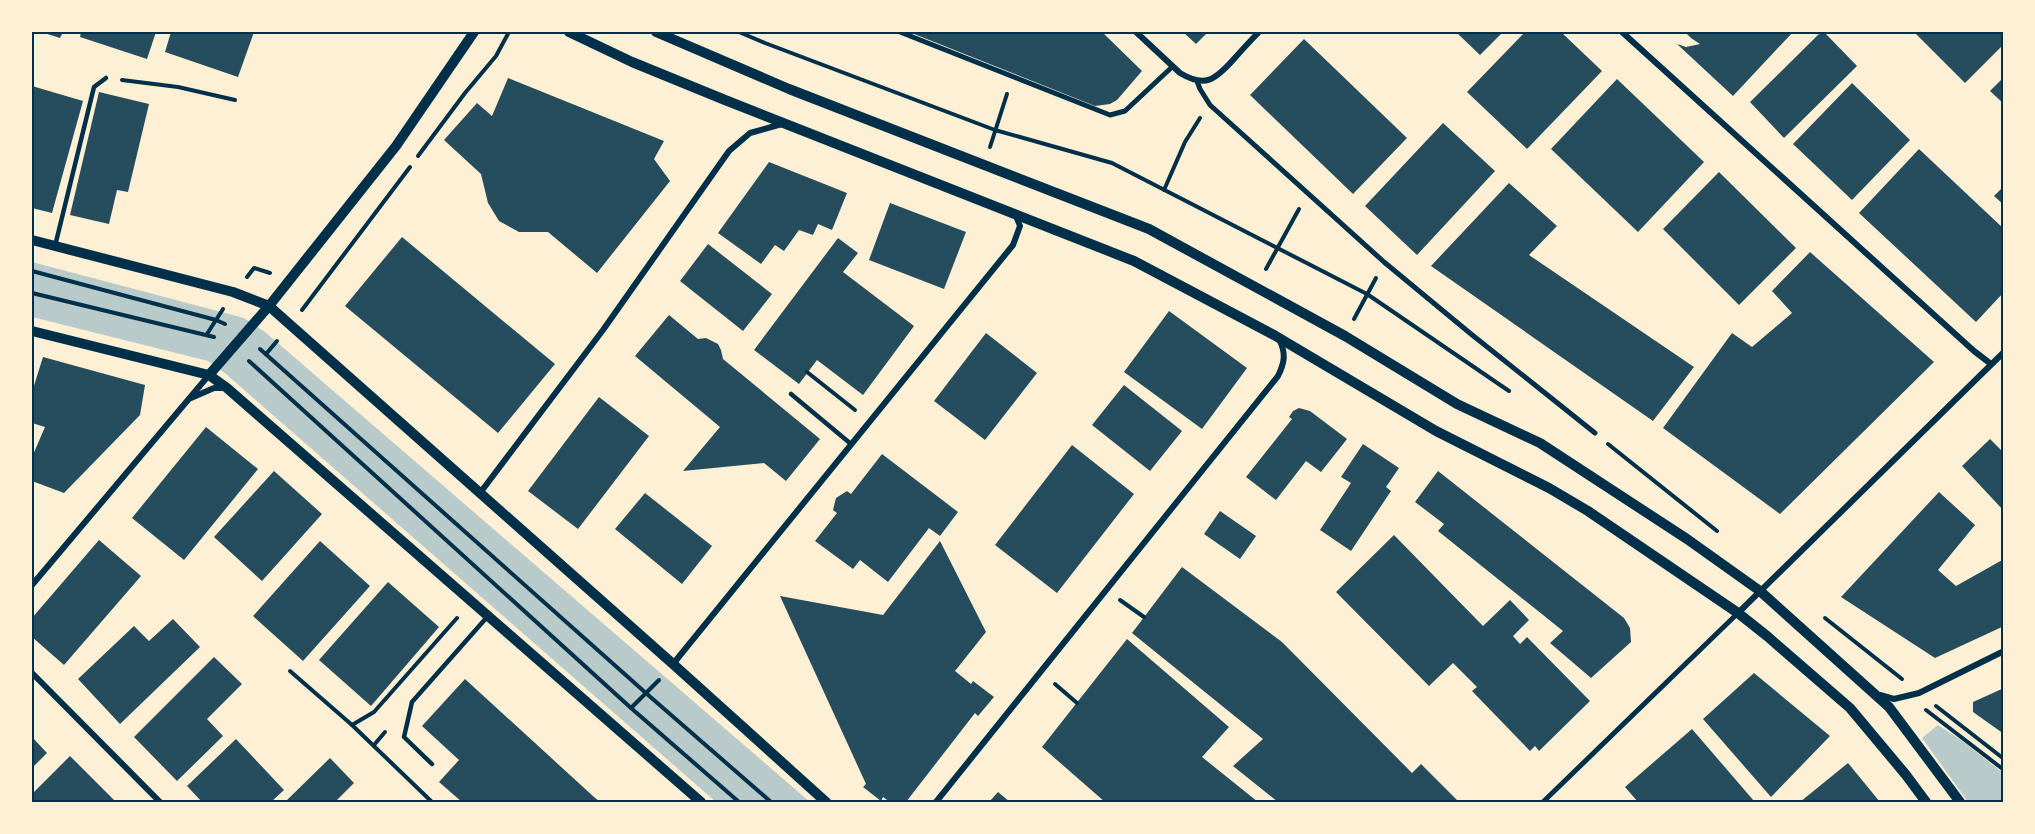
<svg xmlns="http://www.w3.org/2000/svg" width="2035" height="834" viewBox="0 0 2035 834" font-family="'Space Grotesk',sans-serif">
<rect width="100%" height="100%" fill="#fdf0d5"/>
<g fill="#b9caca">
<path d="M32,262L244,318L265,332L810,802H716L226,374L208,361L32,317Z"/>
<path d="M1938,725L1961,740L2003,773V802H1968L1922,738Z"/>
</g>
<g fill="#264d5e">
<path d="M41,32H63L60,38Z"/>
<path d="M81,32H156L147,59L80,37Z"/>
<path d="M171,32H254L238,77L165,52Z"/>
<path d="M909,32H1102L1142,71L1117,100L1110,104L1095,106Z"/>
<path d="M1183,32H1208L1196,44Z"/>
<path d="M1456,32H1503L1480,55Z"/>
<path d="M1525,32H1561L1602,71L1527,149L1467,92Z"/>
<path d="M1685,32H1793L1733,96L1677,44L1686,47L1700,44L1691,38Z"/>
<path d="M1821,32H1824L1857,66L1784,138L1750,102Z"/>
<path d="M1914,32H2004V44L1965,83Z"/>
<path d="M1304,39L1407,138L1353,194L1250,95Z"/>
<path d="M2004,77V104L1990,91Z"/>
<path d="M508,78L664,141L654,159L670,181L597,273L548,232H519L499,221L488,203L481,174L444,140L477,103L492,116Z"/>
<path d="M1617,79L1704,162L1638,232L1551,149Z"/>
<path d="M1852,83L1910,140L1852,200L1793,144Z"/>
<path d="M32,86L83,101L52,213L32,208Z"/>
<path d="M99,92L149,104L128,192L117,190L109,224L70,215Z"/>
<path d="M1443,123L1495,171L1417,255L1365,206Z"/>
<path d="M1919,149L2004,229V292L1976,322L1859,213Z"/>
<path d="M769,162L847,193L832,230L818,224L813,235L799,230L784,251L775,245L761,264L718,233Z"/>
<path d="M1719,172L1796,248L1739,305L1663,229Z"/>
<path d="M1509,183L1557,226L1529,255L1694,367L1653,421L1431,266Z"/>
<path d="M2004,186V205L1994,196Z"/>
<path d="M890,203L966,232L944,289L869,260Z"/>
<path d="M402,237L555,364L498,433L345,306Z"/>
<path d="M838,238L858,253L843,272L914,326L863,395L817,360L799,384L754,350Z"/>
<path d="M708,244L772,294L743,331L680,281Z"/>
<path d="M1810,252L1934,362L1780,514L1663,428L1732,333L1752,347L1792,313L1772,291Z"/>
<path d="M1169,311L1247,368L1202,429L1124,372Z"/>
<path d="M669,315L698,339L706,338L718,344L721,350L723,359L820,439L786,481L764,463L683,471L720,427L635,356Z"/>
<path d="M986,333L1037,373L985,440L934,401Z"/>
<path d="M43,357L145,385L140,415L64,493L32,481V457L45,427L32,423V392Z"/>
<path d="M1124,385L1182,431L1150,471L1092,425Z"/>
<path d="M599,397L649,436L578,529L528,491Z"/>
<path d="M1299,408L1310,411L1347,439L1321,472L1306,461L1276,500L1246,477L1292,419L1289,417L1293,411Z"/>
<path d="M206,427L258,469L184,560L132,518Z"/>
<path d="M1990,439L2004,453V511L1962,466Z"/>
<path d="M1363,444L1399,468L1386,487L1391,491L1351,551L1320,530L1351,483L1341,477Z"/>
<path d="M1072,445L1134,494L1057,593L995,545Z"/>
<path d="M882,454L958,512L940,536L929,528L888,582L860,560L853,569L815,541L837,513L833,510L836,498L847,491L851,494Z"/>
<path d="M274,471L322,514L262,581L214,537Z"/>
<path d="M1438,471L1624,618L1630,628L1631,642L1591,678L1550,643L1563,631L1438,531L1444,524L1415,502Z"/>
<path d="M1939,492L1975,525L1938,570L1956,586L2004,559V626L1935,658L1841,597Z"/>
<path d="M645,493L712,546L682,584L615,529Z"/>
<path d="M1220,511L1256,536L1240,559L1204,534Z"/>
<path d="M1394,535L1483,626L1510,600L1529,620L1513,636L1520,644L1527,637L1590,701L1539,751L1535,746L1530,751L1472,691L1477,687L1453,663L1429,686L1336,592Z"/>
<path d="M99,540L141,576L64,665L32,637V618Z"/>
<path d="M320,541L370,586L303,661L253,616Z"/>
<path d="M940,541L986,632L955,671L971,684L973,681L994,697L978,716L975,713L906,802H890L883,797L881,801L863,787L866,784L780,596L883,615Z"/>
<path d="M1182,567L1282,642L1412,773L1421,764L1459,802H1278L1233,766L1263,739L1132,633Z"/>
<path d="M388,582L439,627L371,706L319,660Z"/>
<path d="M173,619L200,647L120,724L78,679L134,626L149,641Z"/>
<path d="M1127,639L1229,727L1202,757L1258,802H1105L1042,747Z"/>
<path d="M214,657L242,684L207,719L223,736L177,781L134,737Z"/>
<path d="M1754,673L1830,736L1771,797L1703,719Z"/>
<path d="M465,679L594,797L600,802H462L439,782L459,760L422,726Z"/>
<path d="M2004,688V734L1973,712V702Z"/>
<path d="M1692,729L1754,801L1753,802H1638L1625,787Z"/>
<path d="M32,737L47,753L32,768Z"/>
<path d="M236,739L284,790L271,802H202L187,786Z"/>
<path d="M70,756L116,802H32V794Z"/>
<path d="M330,758L354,783L335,802H285Z"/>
<path d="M1848,763L1880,802H1800Z"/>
<path d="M998,792L1010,802H989Z"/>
</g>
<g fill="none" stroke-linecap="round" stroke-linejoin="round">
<g stroke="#003049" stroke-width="4">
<path d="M739,32L765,43L995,130L1112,163L1367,294L1509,391"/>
<path d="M122,80L178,87L235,100"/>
<path d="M990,147L1007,94"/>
<path d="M418,156L465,93L496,56L509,32"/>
<path d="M1164,190L1185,142L1200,118"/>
<path d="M1266,269L1299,209"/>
<path d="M32,271L216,320L225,324"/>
<path d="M247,277L254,268L270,273"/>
<path d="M32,293L214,337"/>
<path d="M302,310L410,167"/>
<path d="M1354,319L1376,278"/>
<path d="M207,334L223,309"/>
<path d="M260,349L647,694L771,802"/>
<path d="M266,354L277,341"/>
<path d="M249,361L631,708L739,802"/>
<path d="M807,372L855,410"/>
<path d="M1608,444L1717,531"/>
<path d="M1120,600L1144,617"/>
<path d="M1825,618L1902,679"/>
<path d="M290,671L352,725"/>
<path d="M1055,684L1077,703"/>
<path d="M1936,706L2004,759"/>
<path d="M631,708L659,680"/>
<path d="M1926,710L2004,770"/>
<path d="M374,745L385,732"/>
<path d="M432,802L352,725L374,712L457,618"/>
</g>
<g stroke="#003049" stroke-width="4.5">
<path d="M55,246L94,87L106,78"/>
<path d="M791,394L851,444"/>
<path d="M432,764L404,737L412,702L488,616"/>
</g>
<g stroke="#003049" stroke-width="5">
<path d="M900,32L1110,115L1125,111L1172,67"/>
<path d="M1197,81L1200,89L1210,105L1384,262L1471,334L1595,433"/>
<path d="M1543,802L1738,613"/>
</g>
<g stroke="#003049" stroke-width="6">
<path d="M1136,32L1180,73C1205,88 1215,80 1233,60C1241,51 1250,41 1259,32"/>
<path d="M1622,32L1974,351L1991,364"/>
<path d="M191,398L214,388H224"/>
<path d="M480,493L603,330L729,151L750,133L782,124"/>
<path d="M32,585L209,375"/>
<path d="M1738,613L2004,352"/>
<path d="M673,664L1013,245L1020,226L1016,216"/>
<path d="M32,673L160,802"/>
<path d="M1880,695L1894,699L1919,693L2004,651"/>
<path d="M936,802L1278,376C1285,362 1286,353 1279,339"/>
</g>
<g stroke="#003049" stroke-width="10">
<path d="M569,32L632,62L725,100L1134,261L1274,335L1436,431L1549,488L1588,511L1738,613L1767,636L1850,708L1906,775L1926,802"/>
<path d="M656,32L789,89L1149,229L1345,336L1457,404L1540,443L1687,539L1760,591L1889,707L1960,802"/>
<path d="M32,240L233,292L269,306L673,664L826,802"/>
<path d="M32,331L209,375L227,388L701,802"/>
<path d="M209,375L269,306L396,146L474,32"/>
</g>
</g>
<rect width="2035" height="834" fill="none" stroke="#fdf0d5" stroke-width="66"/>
<rect x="33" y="33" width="1969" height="768" fill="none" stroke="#003049" stroke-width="2"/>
</svg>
